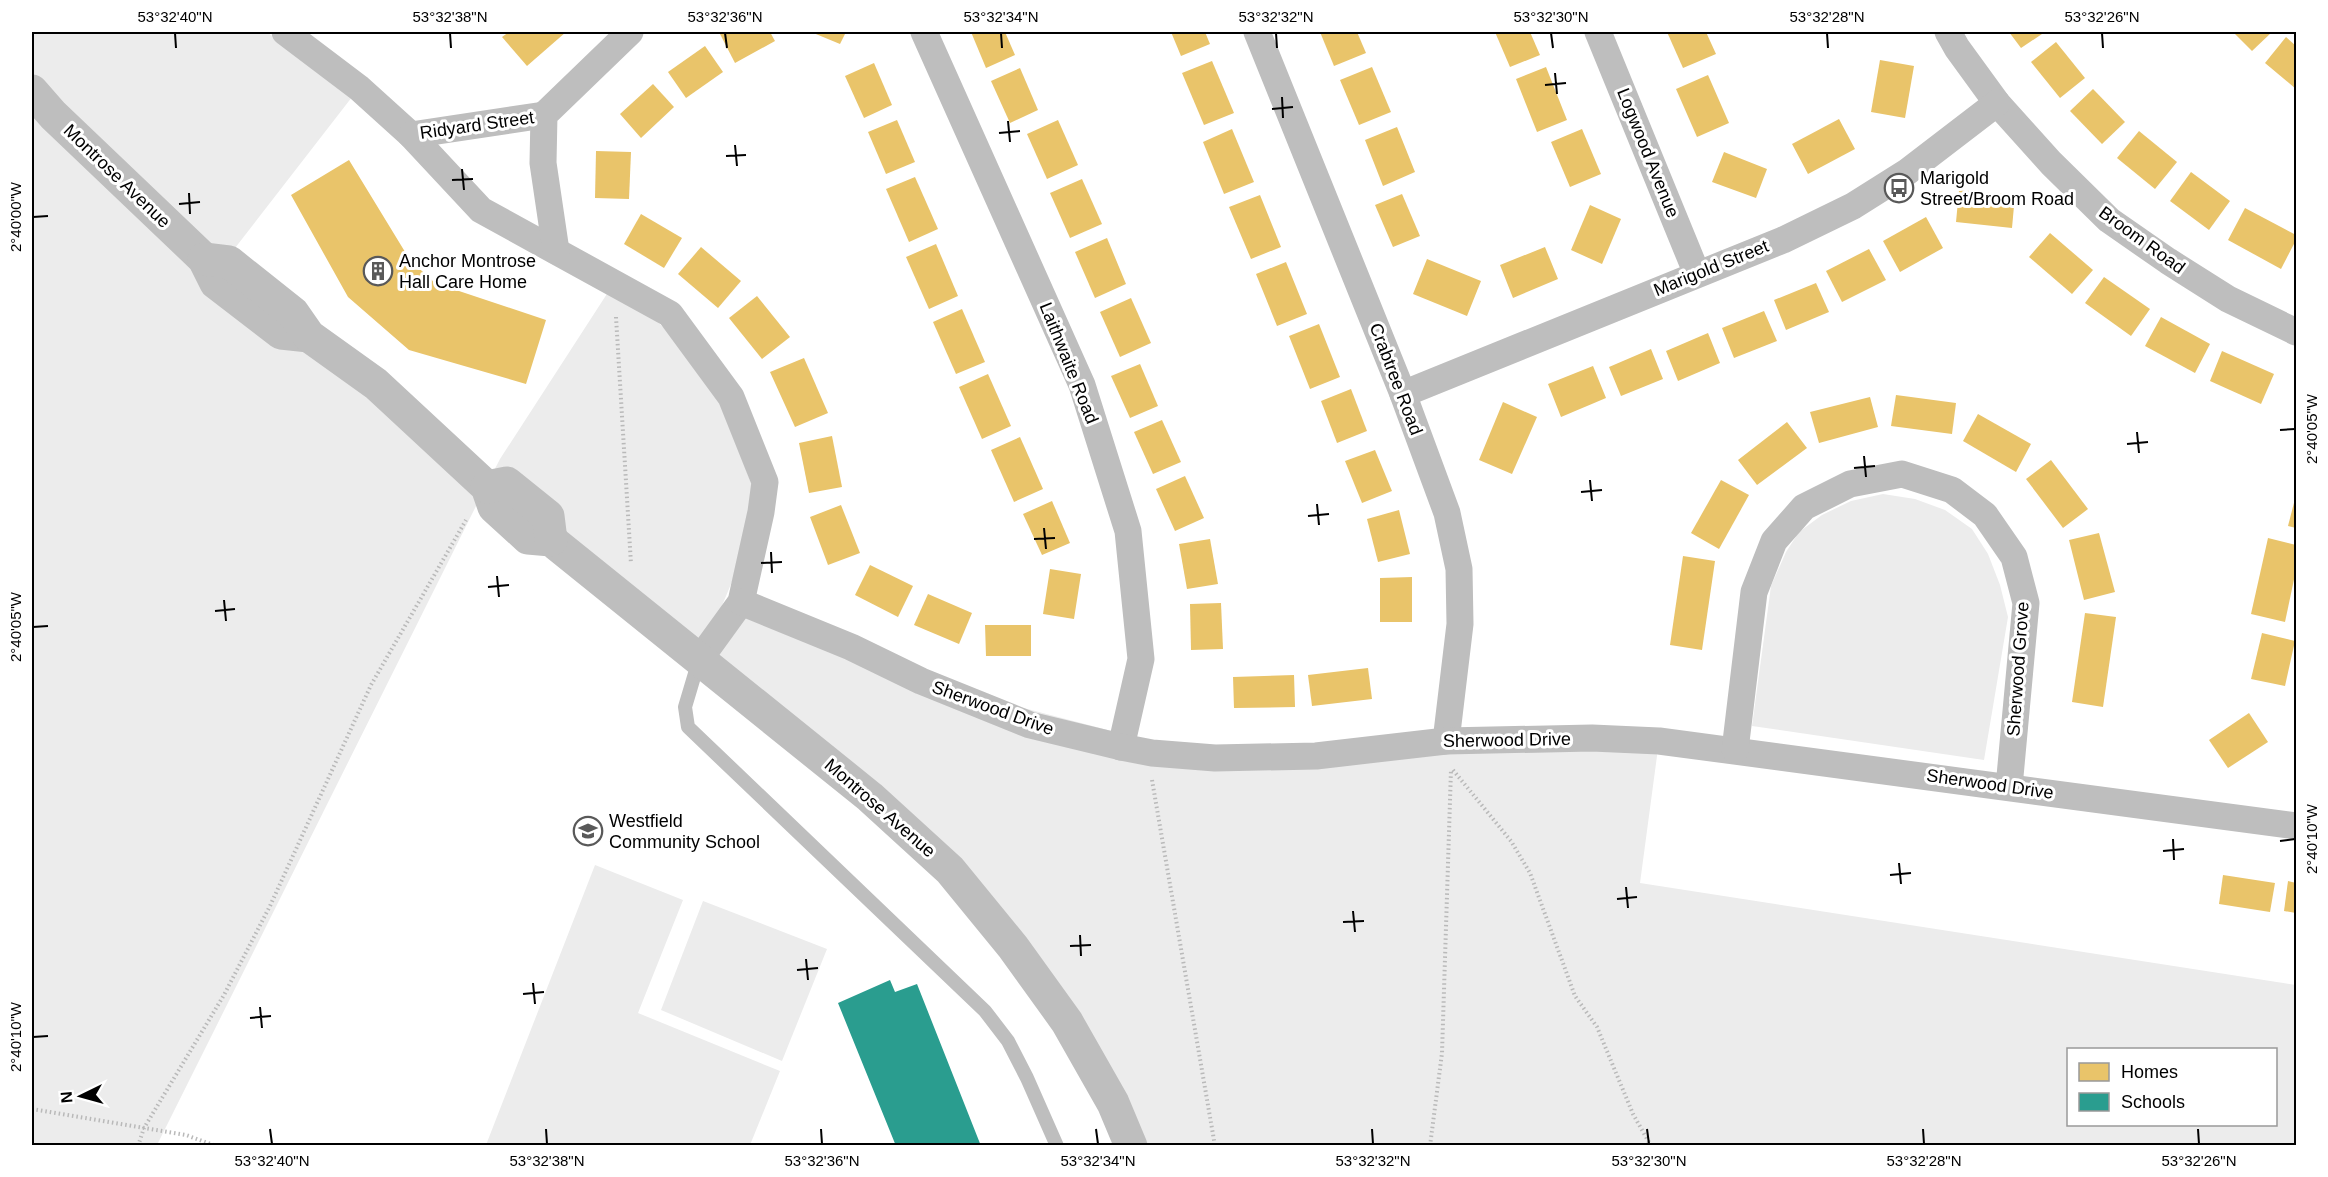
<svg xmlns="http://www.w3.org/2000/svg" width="2328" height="1177" viewBox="0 0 2328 1177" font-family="Arial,sans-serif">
<rect width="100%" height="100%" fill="#fff"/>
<g fill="#ececec" fill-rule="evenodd">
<path d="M32,32H266L359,88L218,270L486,486L500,459L614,283L711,370L761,512L701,656L741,602L921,681L1215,758L1659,741L1640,883L2296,985V1145H1127L950,870L486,486L157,1145H32ZM2068,1050H2276V1124H2068Z"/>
<path d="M1883,494L1915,499L1945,510L1972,529L1988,554L2000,585L2008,617L1984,760L1752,726L1771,586L1786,552L1799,532L1822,515L1851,501Z"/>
<path d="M595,865L683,900L638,1013L780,1071L750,1145H486Z"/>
<path d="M703,901L827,949L782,1061L661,1010Z"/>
</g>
<g fill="#e9c46a">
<path d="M509,32H566L527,66L502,37Z"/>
<path d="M726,32H770L775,41L735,63L720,34Z"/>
<path d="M811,32H846L840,44Z"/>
<path d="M971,32H1005L1015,55L986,68Z"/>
<path d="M1171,32H1205L1210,44L1181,56Z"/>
<path d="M1320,32H1357L1366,53L1334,66Z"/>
<path d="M1495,32H1530L1540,55L1510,67Z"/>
<path d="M1667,32H1706L1716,54L1683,68Z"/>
<path d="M2009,32H2045L2021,48Z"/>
<path d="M2233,32H2272L2252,51Z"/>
<path d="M2286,37L2296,46V89L2265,63Z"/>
<path d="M2056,42L2085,78L2060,98L2031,62Z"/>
<path d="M705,46L723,72L686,98L668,72Z"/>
<path d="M1880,60L1914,66L1905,118L1871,112Z"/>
<path d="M1212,61L1234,113L1204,125L1182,73Z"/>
<path d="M874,63L892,105L864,118L845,76Z"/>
<path d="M1372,67L1391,112L1359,125L1340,80Z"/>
<path d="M1546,67L1567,120L1537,132L1516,79Z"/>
<path d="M1020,68L1038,110L1010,123L991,81Z"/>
<path d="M1708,75L1729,123L1697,137L1676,89Z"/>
<path d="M653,84L674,107L641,138L620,114Z"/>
<path d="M2093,89L2125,122L2102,144L2070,111Z"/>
<path d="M1839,119L1855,149L1808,174L1792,144Z"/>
<path d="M897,120L915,162L886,174L868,132Z"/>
<path d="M1058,120L1078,165L1047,179L1027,134Z"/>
<path d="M1397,127L1415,172L1383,186L1365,140Z"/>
<path d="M1232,129L1254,182L1224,194L1203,142Z"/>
<path d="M1582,129L1601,174L1570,187L1551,142Z"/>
<path d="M2139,131L2177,162L2155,189L2117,158Z"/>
<path d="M596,151L631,152L629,199L595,198Z"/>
<path d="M1724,152L1767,169L1756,198L1712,182Z"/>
<path d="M349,160L410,260L435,283L546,320L526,384L409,350L348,297L291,195Z"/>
<path d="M2191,172L2230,201L2209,230L2170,201Z"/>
<path d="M915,177L938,229L909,242L886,189Z"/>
<path d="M1082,179L1102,224L1070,238L1050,193Z"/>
<path d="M1959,190L2015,195L2012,228L1956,222Z"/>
<path d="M1402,194L1420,236L1393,247L1375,205Z"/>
<path d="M1260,195L1281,247L1251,259L1229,207Z"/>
<path d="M1590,205L1621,219L1602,264L1571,250Z"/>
<path d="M2245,208L2296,235V240L2281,269L2228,240Z"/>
<path d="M641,214L682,238L664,268L624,244Z"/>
<path d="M1926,217L1943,248L1900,272L1883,241Z"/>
<path d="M2050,233L2093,270L2072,294L2029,257Z"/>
<path d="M1107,238L1126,284L1095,298L1075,252Z"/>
<path d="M936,244L958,296L929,309L906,257Z"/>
<path d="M701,247L741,281L718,308L678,274Z"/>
<path d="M1545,247L1558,279L1513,298L1500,265Z"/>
<path d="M1869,249L1886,280L1842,302L1826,271Z"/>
<path d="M1427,259L1481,281L1467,316L1413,294Z"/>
<path d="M1286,262L1307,314L1277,326L1256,274Z"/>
<path d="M2104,277L2150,309L2131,336L2085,303Z"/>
<path d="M1816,283L1829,312L1786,330L1774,300Z"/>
<path d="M757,296L790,337L762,359L729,318Z"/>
<path d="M1131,298L1151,343L1120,357L1100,312Z"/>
<path d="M962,309L985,362L956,374L933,322Z"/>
<path d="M1764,311L1777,341L1734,358L1722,328Z"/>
<path d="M2161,317L2210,344L2195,373L2145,346Z"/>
<path d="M1319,324L1340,377L1310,389L1289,336Z"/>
<path d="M1708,333L1720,363L1678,381L1666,351Z"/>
<path d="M1651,349L1663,379L1621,396L1609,367Z"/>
<path d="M2222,351L2274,374L2261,404L2210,381Z"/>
<path d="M804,358L828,413L795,427L770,372Z"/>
<path d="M1140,364L1158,406L1130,418L1111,376Z"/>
<path d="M1593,366L1606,398L1561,417L1548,384Z"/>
<path d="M988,374L1011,426L982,439L959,387Z"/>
<path d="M1351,389L1367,431L1337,443L1321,401Z"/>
<path d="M1896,395L1956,403L1952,434L1891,426Z"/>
<path d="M1870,397L1878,427L1819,443L1810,412Z"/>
<path d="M1503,402L1537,417L1512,474L1479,460Z"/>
<path d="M1978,414L2031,444L2016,472L1963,441Z"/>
<path d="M1162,420L1181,462L1153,474L1134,432Z"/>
<path d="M1787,422L1807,448L1757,485L1738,460Z"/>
<path d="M832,436L842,487L809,493L799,443Z"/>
<path d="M1020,437L1043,489L1014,502L991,450Z"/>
<path d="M1375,450L1392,491L1362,503L1345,461Z"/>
<path d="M2051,460L2088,509L2063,528L2026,479Z"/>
<path d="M1185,476L1204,518L1175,531L1156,489Z"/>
<path d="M1721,480L1749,495L1719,549L1691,533Z"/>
<path d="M2296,495V528L2288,526Z"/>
<path d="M1052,501L1070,543L1042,555L1023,514Z"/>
<path d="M841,505L860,553L828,565L810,517Z"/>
<path d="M1399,510L1410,554L1378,562L1367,519Z"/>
<path d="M2099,533L2115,592L2084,600L2069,540Z"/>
<path d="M2268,538L2296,545V570L2285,622L2251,614Z"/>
<path d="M1210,539L1218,584L1187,589L1179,544Z"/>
<path d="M1683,556L1715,561L1702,650L1670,645Z"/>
<path d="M870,565L913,586L898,617L855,595Z"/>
<path d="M1050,569L1081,574L1074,619L1043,614Z"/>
<path d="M1412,577V622H1380V578Z"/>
<path d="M928,594L972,613L959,644L914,625Z"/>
<path d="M1221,603L1223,649L1191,650L1190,604Z"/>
<path d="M2085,613L2116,617L2103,707L2072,702Z"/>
<path d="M985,625H1031V656H986Z"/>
<path d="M2262,633L2295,641L2285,686L2251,679Z"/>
<path d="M1368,668L1372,699L1312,706L1308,675Z"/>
<path d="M1294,675L1295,707L1234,708L1233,677Z"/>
<path d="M2249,713L2268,742L2228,768L2209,740Z"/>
<path d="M2223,875L2275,883L2270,912L2219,904Z"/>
<path d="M2288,881L2296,883V913L2284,911Z"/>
</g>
<path fill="#2a9d8f" d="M890,980L895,992L917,984L981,1146H896L838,1003Z"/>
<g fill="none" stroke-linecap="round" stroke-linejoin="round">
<g stroke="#b9b9b9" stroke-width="4" stroke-dasharray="1.5 3" stroke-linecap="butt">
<path d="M616,317L631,564"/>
<path d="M1453,770L1511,841L1530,873L1575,996L1597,1027L1633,1114L1651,1146"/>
<path d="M1152,780L1215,1146"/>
<path d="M32,1109L186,1135L216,1146"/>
<path d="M138,1146L144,1128L224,995L270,906L371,685L466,520"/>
<path d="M1430,1146L1442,1053L1451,769"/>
</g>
<path stroke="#bebebe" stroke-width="14" d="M699,660L685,707L688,727L985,1011L1008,1041L1027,1078L1057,1146"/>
<g stroke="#bebebe" stroke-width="27">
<path d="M285,32L359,88L411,135L481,210L670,314L731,397L765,482L761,512L741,602L699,660"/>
<path d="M924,32L1082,385L1128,531L1141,659L1121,747"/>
<path d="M1257,32L1403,394L1447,513L1459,569L1460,624L1446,741"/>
<path d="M1598,32L1697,274"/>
<path d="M1948,32L1957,48L1997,103L2051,163L2109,220L2168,261L2228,299L2296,332"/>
<path d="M411,135L544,115"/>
<path d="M556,251L543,163L544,115L630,32"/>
<path d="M1403,394L1783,240L1853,206L1907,172L1997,103"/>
<path d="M741,602L851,647L921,681L1030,725L1121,747L1152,753L1215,758L1316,756L1446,741L1592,738L1659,741L2296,826"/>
<path d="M1735,750L1754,592L1774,541L1804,507L1850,484L1902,474L1952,490L1985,515L2014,557L2026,603L2009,787"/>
</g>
<g stroke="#bebebe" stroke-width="33">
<path d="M32,91L53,115L204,259L216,283L281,333L309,336"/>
<path d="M204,259L229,262L293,313L309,336L376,384L487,487L494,507L528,538L551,540L870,797L950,870L1013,947L1067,1022L1113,1103L1131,1146"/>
<path d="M487,487L507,483L548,516L551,540"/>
</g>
</g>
<path fill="none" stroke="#000" stroke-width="2" d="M175,33L176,48M450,33L451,48M725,33L727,48M1001,33L1002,48M1276,33L1277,48M1551,33L1553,48M1827,33L1828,48M2102,33L2103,48M1555,73L1557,94M1545,85L1566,83M1282,97L1283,118M1272,109L1293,107M1008,121L1010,142M999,133L1020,131M735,145L737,166M726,156L746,155M462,169L464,190M452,180L473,179M189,193L190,214M179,204L200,202M33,217L48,216M2280,430L2295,429M2137,432L2139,453M2127,444L2148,442M1864,456L1866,477M1854,468L1875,466M1590,480L1592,501M1581,492L1602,490M1317,504L1319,525M1308,516L1329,514M1044,528L1046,549M1034,539L1055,538M771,552L772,573M761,563L782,562M497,576L499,597M488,587L509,585M224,600L226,621M215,611L235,609M33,627L48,626M2173,839L2174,860M2280,841L2295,839M2163,851L2184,849M1899,863L1901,884M1890,875L1911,873M1626,887L1628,908M1617,899L1637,897M1353,911L1355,932M1343,922L1364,921M1080,935L1081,956M1070,946L1091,945M806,959L808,980M797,970L818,968M533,983L535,1004M523,994L544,992M260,1007L262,1028M250,1018L271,1016M33,1037L48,1036M270,1129L272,1144M546,1129L547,1144M821,1129L822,1144M1096,1129L1098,1144M1372,1129L1373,1144M1647,1129L1649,1144M1923,1129L1924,1144M2198,1129L2199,1144"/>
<defs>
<g id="bus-ring" transform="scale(1.5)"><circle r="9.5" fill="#fff" stroke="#595959" stroke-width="1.5"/><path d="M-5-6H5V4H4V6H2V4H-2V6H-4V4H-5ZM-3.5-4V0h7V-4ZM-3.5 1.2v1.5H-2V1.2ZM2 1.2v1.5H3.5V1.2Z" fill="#595959"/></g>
<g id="building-ring" transform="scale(1.5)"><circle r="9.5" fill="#fff" stroke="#595959" stroke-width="1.5"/><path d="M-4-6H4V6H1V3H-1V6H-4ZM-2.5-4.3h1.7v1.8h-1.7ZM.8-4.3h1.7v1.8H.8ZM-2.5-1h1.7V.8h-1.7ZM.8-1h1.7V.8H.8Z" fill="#595959"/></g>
<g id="school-ring" transform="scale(1.5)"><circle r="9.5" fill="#fff" stroke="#595959" stroke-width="1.5"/><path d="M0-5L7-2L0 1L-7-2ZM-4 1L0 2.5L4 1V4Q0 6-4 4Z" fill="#595959"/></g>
</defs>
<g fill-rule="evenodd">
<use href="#bus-ring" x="1899" y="188"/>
<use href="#building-ring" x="378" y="271"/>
<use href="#school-ring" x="588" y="831"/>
</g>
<g text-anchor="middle" stroke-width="6" stroke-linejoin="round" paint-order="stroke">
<g font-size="18" fill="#000" stroke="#fff">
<text transform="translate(477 125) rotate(-8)" y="6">Ridyard Street</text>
<text transform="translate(1648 153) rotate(68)" y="6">Logwood Avenue</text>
<text transform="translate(117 176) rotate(44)" y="6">Montrose Avenue</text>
<text transform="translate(2142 240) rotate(36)" y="6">Broom Road</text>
<text transform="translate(1711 268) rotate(-22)" y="6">Marigold Street</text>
<text transform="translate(1069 363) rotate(68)" y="6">Laithwaite Road</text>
<text transform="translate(1396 379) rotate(69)" y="6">Crabtree Road</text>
<text transform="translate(2018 669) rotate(-86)" y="6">Sherwood Grove</text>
<text transform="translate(993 708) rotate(20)" y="6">Sherwood Drive</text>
<text transform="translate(1507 740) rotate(-1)" y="6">Sherwood Drive</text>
<text transform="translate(1990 784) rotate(8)" y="6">Sherwood Drive</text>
<text transform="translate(880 808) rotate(41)" y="6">Montrose Avenue</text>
</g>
<g font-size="18" fill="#000" stroke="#fff" text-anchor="start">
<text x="1920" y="184">Marigold<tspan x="1920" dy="21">Street/Broom Road</tspan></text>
<text x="399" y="267">Anchor Montrose<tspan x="399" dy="21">Hall Care Home</tspan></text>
<text x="609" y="827">Westfield<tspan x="609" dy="21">Community School</tspan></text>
</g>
</g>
<rect width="2328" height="1177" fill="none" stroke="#ffffff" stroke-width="66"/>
<rect x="2067" y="1048" width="210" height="78" fill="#ffffff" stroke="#999999" stroke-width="1.5"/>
<rect x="2079" y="1063" width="30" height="18" fill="#e9c46a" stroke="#999999" stroke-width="1.5"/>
<text x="2121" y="1078" font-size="18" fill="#000000">Homes</text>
<rect x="2079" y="1093" width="30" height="18" fill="#2a9d8f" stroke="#999999" stroke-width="1.5"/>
<text x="2121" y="1108" font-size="18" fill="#000000">Schools</text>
<g transform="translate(81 1096) rotate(265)" stroke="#ffffff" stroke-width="4.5" paint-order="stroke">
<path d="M0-4.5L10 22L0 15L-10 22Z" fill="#000000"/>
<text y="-9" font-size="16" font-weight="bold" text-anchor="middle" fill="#000000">N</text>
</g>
<rect x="33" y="33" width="2262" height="1111" fill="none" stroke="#000" stroke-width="2"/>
<g font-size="15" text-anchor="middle" fill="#000">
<text x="175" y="22">53°32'40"N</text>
<text x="450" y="22">53°32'38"N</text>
<text x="725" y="22">53°32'36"N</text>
<text x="1001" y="22">53°32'34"N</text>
<text x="1276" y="22">53°32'32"N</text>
<text x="1551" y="22">53°32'30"N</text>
<text x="1827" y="22">53°32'28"N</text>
<text x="2102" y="22">53°32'26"N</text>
<text transform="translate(16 217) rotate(-90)" y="5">2°40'00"W</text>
<text transform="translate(2312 429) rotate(-90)" y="5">2°40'05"W</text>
<text transform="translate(16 627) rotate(-90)" y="5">2°40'05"W</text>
<text transform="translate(2312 839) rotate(-90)" y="5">2°40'10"W</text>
<text transform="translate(16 1037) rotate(-90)" y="5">2°40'10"W</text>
<text x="272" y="1166">53°32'40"N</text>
<text x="547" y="1166">53°32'38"N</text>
<text x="822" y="1166">53°32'36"N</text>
<text x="1098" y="1166">53°32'34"N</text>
<text x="1373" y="1166">53°32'32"N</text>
<text x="1649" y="1166">53°32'30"N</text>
<text x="1924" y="1166">53°32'28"N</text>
<text x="2199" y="1166">53°32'26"N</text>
</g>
</svg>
